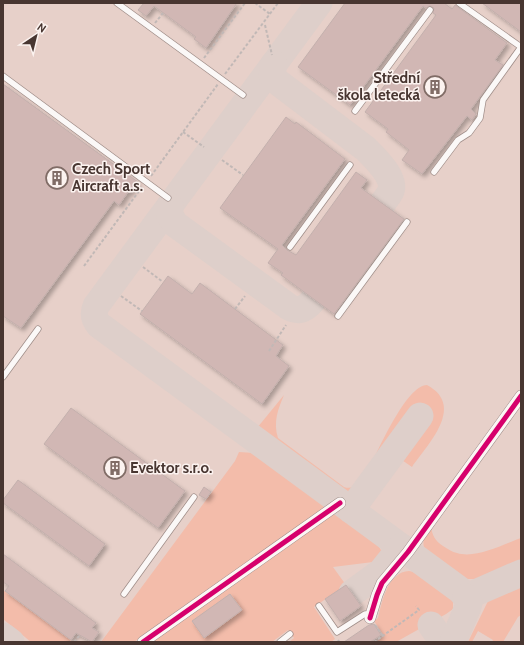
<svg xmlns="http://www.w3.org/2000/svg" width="524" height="645" viewBox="0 0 524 645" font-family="Cabin,sans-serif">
<defs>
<filter id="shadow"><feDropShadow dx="3" dy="3" stdDeviation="2" flood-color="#0004"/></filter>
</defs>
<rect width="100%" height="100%" fill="#e7d0c9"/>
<g fill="#f3bcaa">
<path d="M427,385C466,406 428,444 412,467L396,456L425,419L420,416L417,412L364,483C358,490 353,495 343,490L257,428L284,395C278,409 273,422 278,438L344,487C355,491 362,480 368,471C377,453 406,385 427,385Z"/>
<path d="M239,452L254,453L327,507L134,642H101L235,461Z"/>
<path d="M334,512L378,545L382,552L379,559L373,562L333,567L346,585L314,607L335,639L331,642H289L294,638L288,630L272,642H151Z"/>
<path d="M431,526C432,535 435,541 443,546C448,549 452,552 457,553C476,559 504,544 521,538V567L498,578L497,576L480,579H462L428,554C419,545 425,535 431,526Z"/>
<path d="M409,571C421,573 447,592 453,601V609L446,614L396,642H376L384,636L374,621L378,618C382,601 388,572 409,571Z"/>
<path d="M521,578V615L518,617L503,642H492L493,640L478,631L472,642H468L489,599L502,589V588Z"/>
<path d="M3,590L71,640L70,642H31L3,619Z"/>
</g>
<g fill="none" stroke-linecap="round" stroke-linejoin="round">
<g stroke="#decfca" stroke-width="27">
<path d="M319,3L96,306C93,313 94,319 99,325L460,590L466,597L521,573"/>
<path d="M274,64L272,75L275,80L366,149C374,157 396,178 391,191C389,195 385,200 382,204"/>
<path d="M170,206V215L175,224L289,307C300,313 307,308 314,299"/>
<path d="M351,510L420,416"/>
<path d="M352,593L381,572L401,547"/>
<path d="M431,625L443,642"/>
<path d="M3,636L11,642"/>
<path d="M453,642L468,607L469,603L466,597"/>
</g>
</g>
<g fill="#d1b7b4" stroke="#c3b0ad" filter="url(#shadow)">
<path d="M144,3H237L206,48L194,39L196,37L154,6L146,16L138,10Z"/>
<path d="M345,3H444L452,9L455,5L507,43L495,60L503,65L471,109L476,114L472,120L467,116L422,174L402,160L409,150L386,132L388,129L365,112L436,15L433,13L434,8L430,6L426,8L423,6L350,105L298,67Z"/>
<path d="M482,3H521V32Z"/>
<path d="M3,84L138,182L129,193L128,192L119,205L114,201L21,328L3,316Z"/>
<path d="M286,117L295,124L296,122L345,159L282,245L287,250L296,255L356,172L367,180L361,188L404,219L334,314L281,275L283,273L268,263L278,249L220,208Z"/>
<path d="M168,276L192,294L200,283L283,345L276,356L289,366L262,404L140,314Z"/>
<path d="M71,408L185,491L158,528L44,444Z"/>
<path d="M18,480L105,544L89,566L3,503V500Z"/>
<path d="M204,487L211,492L206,499L199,495Z"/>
<path d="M3,554L96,623L92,628L99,632L92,642L76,633L71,640L5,591L9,586L3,582Z"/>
<path d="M346,585L361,606L340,621L325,599Z"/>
<path d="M230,594L242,610L204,638L192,621Z"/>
<path d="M374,624L381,635L370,642H344L369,625Z"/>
</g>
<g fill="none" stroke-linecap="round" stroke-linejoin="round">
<g stroke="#a08e89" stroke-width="7">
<g id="lane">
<path d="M117,3L243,95"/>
<path d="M459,3L521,47"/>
<path d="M3,76L168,198"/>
<path d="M355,111L430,10"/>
<path d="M434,172L458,140L469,133L480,118L483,100L521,47"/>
<path d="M290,247L350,165"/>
<path d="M338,316L407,222"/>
<path d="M3,377L38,329"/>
<path d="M124,594L194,497"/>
<path d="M319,606L337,632L365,614H371"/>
<path d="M280,642L290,634"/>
</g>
</g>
<g stroke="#a08e89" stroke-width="12">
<g id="street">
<path d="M370,618L377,595L382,583L408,552L521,396"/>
<path d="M143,642L340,503"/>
</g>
</g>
<g stroke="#c1b8b6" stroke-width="2" stroke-dasharray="3 2" stroke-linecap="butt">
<path d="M255,3L270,14"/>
<path d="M155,23L163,13"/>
<path d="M265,25L272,55"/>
<path d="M204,58L245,3"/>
<path d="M225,74L278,3"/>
<path d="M183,132L204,147"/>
<path d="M222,160L243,175"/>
<path d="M151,176L218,84"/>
<path d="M84,266L142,187"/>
<path d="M143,267L163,282"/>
<path d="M121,296L142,311"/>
<path d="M235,309L245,296"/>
<path d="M269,351L286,325"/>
<path d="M375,625L383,636"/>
<path d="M74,642L80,635"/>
<path d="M337,642L341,639"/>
<path d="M374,642L419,610L416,606"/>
</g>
<use href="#lane" stroke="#fbf8f7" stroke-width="5.5"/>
<use href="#street" stroke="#fbf8f7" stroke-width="11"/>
<g stroke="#fcf3f0" stroke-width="8">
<g id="cycleway">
<path d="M370,618L377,595L382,583L408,552L521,396"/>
<path d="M143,642L340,503"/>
</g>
</g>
<use href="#cycleway" stroke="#d6006c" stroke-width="5"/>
</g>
<defs>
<g id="building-ring" transform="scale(1.15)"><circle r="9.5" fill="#fcf3f0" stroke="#806c66" stroke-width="1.5"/><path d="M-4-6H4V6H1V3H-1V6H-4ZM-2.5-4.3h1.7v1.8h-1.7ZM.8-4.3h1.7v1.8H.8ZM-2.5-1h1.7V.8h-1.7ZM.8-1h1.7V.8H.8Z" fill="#806c66"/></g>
</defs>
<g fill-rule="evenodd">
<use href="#building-ring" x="435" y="87"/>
<use href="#building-ring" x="57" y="178"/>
<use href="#building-ring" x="115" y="468"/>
</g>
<g text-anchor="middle" stroke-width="3" stroke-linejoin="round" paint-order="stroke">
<g font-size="15" font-weight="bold" fill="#483631" stroke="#fcf3f0" text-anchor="start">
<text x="420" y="83" text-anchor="end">Střední<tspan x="420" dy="17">škola letecká</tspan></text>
<text x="72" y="174">Czech Sport<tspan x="72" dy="17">Aircraft a.s.</tspan></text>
<text x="130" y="473">Evektor s.r.o.</text>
</g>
</g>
<rect width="524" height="645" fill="none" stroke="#483631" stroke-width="8"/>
<g transform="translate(36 36) rotate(35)" stroke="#fcf3f0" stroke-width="3" paint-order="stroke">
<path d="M0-3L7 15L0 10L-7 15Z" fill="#483631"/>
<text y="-6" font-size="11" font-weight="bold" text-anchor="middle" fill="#483631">N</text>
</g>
</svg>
